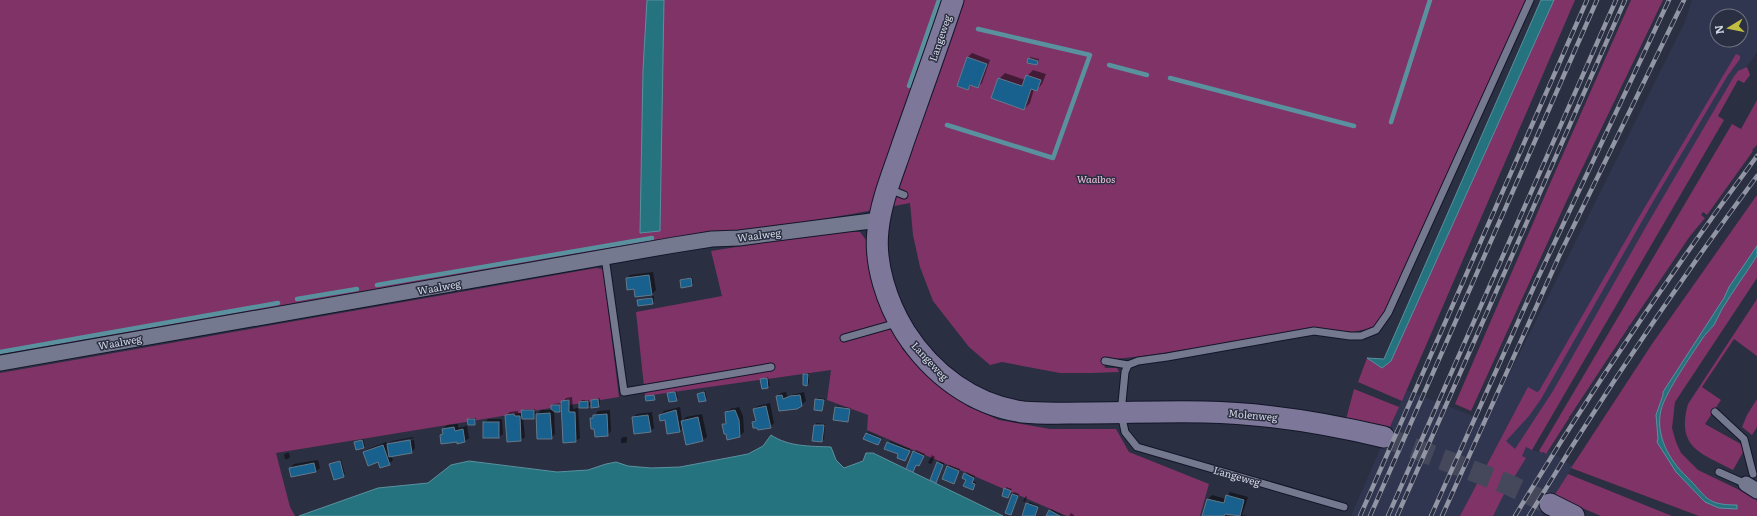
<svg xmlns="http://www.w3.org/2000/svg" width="1757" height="516" viewBox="0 0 1757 516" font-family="Literata,serif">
<rect width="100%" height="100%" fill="#2b2f42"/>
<path fill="#313650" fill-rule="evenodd" d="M1692,0H1757V52L1738,79L1597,325L1532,450L1546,454L1548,450L1573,466L1542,516H1351L1406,390L1486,421L1685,22ZM1717,16H1741V40H1717Z"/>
<g fill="#803367">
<path d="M0,0H1527L1389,304L1373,328L1352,332L1348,331C1297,337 1246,342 1195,348C1165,352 1135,359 1104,359L1105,368H1117L1119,372L1091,373H1060L1002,362L990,365L969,347L933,301L920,267L913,235L910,203L852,214L0,356Z"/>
<path d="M1554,0H1575L1402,401L1358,382L1367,358L1382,368L1391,361Z"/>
<path d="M1631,0H1663L1567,200L1471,411L1455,404L1552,179Z"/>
<path d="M1736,54L1740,56V59L1728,75L1654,200L1541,399L1529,416L1506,441L1515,449L1553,391L1648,223L1733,78L1738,71L1747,67L1750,75L1744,83L1738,80L1718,116L1724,120L1532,450L1526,447L1522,456L1526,458L1513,479L1509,478L1502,492L1504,494L1493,516H1460L1528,387L1537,392L1539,391L1639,217Z"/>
<path d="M1757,100V145L1752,150L1753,151L1707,215L1703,212L1701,215L1705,218L1690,236L1630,325L1628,327V328L1570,416H1569V418L1546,454L1543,452L1542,453L1539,451L1732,124L1741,129Z"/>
<path d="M1757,195V278L1675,402L1672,428L1676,442L1681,453L1698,470L1754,497L1757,501V516H1699L1571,468L1652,344Z"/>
<path d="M837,231L860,232L866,240L882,309L903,350L937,385L969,407L999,420L1050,429H1116L1129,452L1209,484L1200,516H1067L867,430L868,415L827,400L831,370L645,396L636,312L722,296L711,251Z"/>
<path d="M596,268L603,269L619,397L276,453L290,507L295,516H0V373Z"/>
<path d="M1757,299V356L1734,339L1702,387L1721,400L1705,424L1746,447L1733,470C1701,453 1676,448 1688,404Z"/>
<path d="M1354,389L1399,407L1389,429L1346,419Z"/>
<path d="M1757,399V427L1752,435L1742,427L1747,415Z"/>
<path d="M1568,474L1672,516H1601L1554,496Z"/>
</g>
<g fill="#25737f" stroke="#5a919e">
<path d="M647,0H664L660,231L640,233L643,70Z"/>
<path d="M1541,0H1554L1391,361L1382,368L1367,358L1384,359Z"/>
<path d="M1757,246V256C1746,273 1733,291 1722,309C1719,314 1717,320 1714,325C1710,330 1705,334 1702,339C1691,356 1666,391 1661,410C1655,435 1669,460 1687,477C1707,496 1704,505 1737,505V509L1719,508L1705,502L1676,472L1657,442L1658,439L1656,415L1663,395V392L1724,298L1729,287Z"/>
<path d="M771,435C789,447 810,446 831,447L836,460L844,468L863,461L866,453H873L1003,516H299L378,488L428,483L451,465L469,461L557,472L588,470L606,464L616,462L628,466L651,468L680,467L748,454L763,446Z"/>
</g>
<g fill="#0007">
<path d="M972,53L990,60L982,83L978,87L972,85L968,89L958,86L968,57Z"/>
<path d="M1030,57L1039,59L1038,63L1036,64L1029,59Z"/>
<path d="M1033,70L1046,74L1042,84L1037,90L1034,89L1030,103L1024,109L999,79L1005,73L1025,80L1027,76Z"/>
<path d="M653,272L656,290L652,294L635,288L627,278L630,275Z"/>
<path d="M692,277L693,283L692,285L681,280Z"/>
<path d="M654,296V301L653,303L638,300Z"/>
<path d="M806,373H809V383L807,385L804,374Z"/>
<path d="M768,377L770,386L768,387L761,379Z"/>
<path d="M676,391L678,398L676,400L669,394Z"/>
<path d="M705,391L707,398L705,400L698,394Z"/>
<path d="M786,392L787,396L804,392L806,401L797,408L777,396L781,393Z"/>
<path d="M572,397L573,409L578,408L580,438L576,441L563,408L560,411H554L555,434L551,438L537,415L534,418H523L525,437L521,440L508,441L506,415L510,412L518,411V413H523L524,409H535L536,415L541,410H554L552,405L553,404L562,403L566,398Z"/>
<path d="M600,398V405L598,407L592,400Z"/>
<path d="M818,398L825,399L822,410L816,400Z"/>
<path d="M582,400H589L590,405L588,407H580V402Z"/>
<path d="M770,403L774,423L770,427L753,422L756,418L754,409L758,406Z"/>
<path d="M837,406L851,408L848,421L836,408Z"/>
<path d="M680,407L682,421L686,417L702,414L707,437L703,440L687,444L683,427L680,431L660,415L664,411Z"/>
<path d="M739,407L743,416L744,432L740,436L723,425L727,421L726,413L730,409Z"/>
<path d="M610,410L611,431L608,435L595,428L592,419L598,411Z"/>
<path d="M652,412L654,428L650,431L633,417L637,414Z"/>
<path d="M470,418H476V422L475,424L468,420Z"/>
<path d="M488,419H502L503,434L499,437L484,423Z"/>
<path d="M816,423L825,424L824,439L822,441L813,440L815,425Z"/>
<path d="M458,424V428L467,426L469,438L465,441L441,435L443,433V429L447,425Z"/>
<path d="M868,432L882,438L878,444L866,434Z"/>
<path d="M413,437L414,438L391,442V444L414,440L415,448L412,452L391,456L393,460L389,464L379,461L364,452L368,449L386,442L387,445L392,441Z"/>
<path d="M623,437H627V441L626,443H621V439Z"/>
<path d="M363,439L365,446L364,448L355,442Z"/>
<path d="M890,441L910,449L906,458L886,448Z"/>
<path d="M916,450L925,454L920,463L919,465L916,464L913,471L914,452Z"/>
<path d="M286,453H289L290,457L288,459H285L284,455Z"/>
<path d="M932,455L935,457L931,464L928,463Z"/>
<path d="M318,460L320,468L316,471L290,468L294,464Z"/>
<path d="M341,460L345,474L335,478L331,464Z"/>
<path d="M939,461L944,463L936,482L938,463Z"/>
<path d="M949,465L960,469L954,483L948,467Z"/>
<path d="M966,472L975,476L973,481L976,483L973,489L965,474Z"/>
<path d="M1006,487L1012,489L1008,497L1005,489Z"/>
<path d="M1014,492L1019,494L1011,514L1006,513Z"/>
<path d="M1230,492L1248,497L1242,515L1247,516H1235L1227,514L1226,516H1203L1208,499L1212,495L1226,499Z"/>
<path d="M1026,496L1027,497L1025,502L1023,501Z"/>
<path d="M1029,502L1039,506L1035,516H1023Z"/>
<path d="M1051,509L1062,515L1047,516Z"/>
<path d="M1071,513L1074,515V516H1069Z"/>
</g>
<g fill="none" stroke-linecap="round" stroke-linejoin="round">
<g stroke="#5a919e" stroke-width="4.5">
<path d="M1109,65L1147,75"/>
<path d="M1170,78L1354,126"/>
<path d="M909,86L939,0"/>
<path d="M1391,122L1430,0"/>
<path d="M947,125L1053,158L1090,55L978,29"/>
<path d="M377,285L652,238"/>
<path d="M297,299L357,289"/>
<path d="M0,352L278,303"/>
</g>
</g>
<g fill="#18618f" stroke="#63798a">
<path d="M967,57L987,64L978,88L970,85L968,90L957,86Z"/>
<path d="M1028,58L1038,61L1037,65L1027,63Z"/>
<path d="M1026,75L1041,80L1037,91L1031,89L1024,110L991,98L998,78L1022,86Z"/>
<path d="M649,275L652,295L635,297L634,289L627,290L626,278Z"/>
<path d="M691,278L692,286L681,288L680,280Z"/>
<path d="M652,298L653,304L638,306L637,300Z"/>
<path d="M803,374H808L807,386L803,385Z"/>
<path d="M767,378L768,388L762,389L760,379Z"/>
<path d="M675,392L677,401L669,402L667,393Z"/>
<path d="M704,392L706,401L699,402L697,394Z"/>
<path d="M654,395L655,400L646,401L645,396Z"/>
<path d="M782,395L783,399L790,396L800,395L802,406L797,409L779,411L776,396Z"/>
<path d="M598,399L599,407L591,408V400Z"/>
<path d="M815,399L824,400L822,411L814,410Z"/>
<path d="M569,400V412H575L576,442L563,443L561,401Z"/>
<path d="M588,401V408H579V402Z"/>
<path d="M551,405H560V412H555L551,409Z"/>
<path d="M766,406L771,428L758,430L757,428H753L752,422L756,421L753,409Z"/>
<path d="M835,407L850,409L848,422L833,420Z"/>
<path d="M521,410H534V419H522Z"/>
<path d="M676,410L680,432L667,434L665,420L660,421L659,415Z"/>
<path d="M735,410L739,420L740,437L727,440L726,434H724L722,424H726L725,412Z"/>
<path d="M550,413L552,439H537L536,414Z"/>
<path d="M514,414L515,416H520L521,441L507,442L505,415Z"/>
<path d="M607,414L608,436L595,437L594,429H591L590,418H593V415Z"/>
<path d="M648,415L651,432L634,434L632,417Z"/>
<path d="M698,417L703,441L686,445L681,421Z"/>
<path d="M467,419H475V425H468Z"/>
<rect x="483" y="422" width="16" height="16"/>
<path d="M814,425H824L822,442L812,441Z"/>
<path d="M454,427L455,431L463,429L465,442L457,444V442L441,444L440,435L443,434L442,429Z"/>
<path d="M866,433L881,439L878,445L863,439Z"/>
<path d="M362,440L364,448L356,450L354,442Z"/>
<path d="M410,440L412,453L389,457L387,444Z"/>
<path d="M887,442L910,451L905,461L897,458L898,454L884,449Z"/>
<path d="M383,445L390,465L380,468L378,462L368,466L363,452Z"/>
<path d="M913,451L924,456L919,466L916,465L913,472L906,469Z"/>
<path d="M340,461L344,477L334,480L329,464Z"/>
<path d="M937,462L943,465L936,483L930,480Z"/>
<path d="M314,463L316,472L291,477L289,468Z"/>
<path d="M947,466L959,471L954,484L942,479Z"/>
<path d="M964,473L974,478L972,483L975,484L973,490L963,486L966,480L962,478Z"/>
<path d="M1004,488L1011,491L1008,498L1002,496Z"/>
<path d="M1012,494L1018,496L1011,515L1005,513Z"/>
<path d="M1226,495L1244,500L1240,516L1225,514L1224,516H1202L1207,499L1224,503Z"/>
<path d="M1026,503L1038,507L1035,516H1022Z"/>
<path d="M1049,510L1060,516H1046Z"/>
</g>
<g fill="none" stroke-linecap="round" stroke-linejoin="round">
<path stroke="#44485a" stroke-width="21" stroke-dasharray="21 10" stroke-linecap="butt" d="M1384,437L1507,484L1550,504"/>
<g stroke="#131628" stroke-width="9">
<g id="service">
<path d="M889,189L904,195"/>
<path d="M605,257L624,392L771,367"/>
<path d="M844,338L897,323"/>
<path d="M1105,361L1128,365"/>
<path d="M1715,412L1744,439L1753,474"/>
<path d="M1719,472L1746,484"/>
<path d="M1344,507L1137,447L1125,432L1121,413L1125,372L1128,365L1138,361L1167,357L1314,331L1350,336H1361L1376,330L1388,313L1530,0"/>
</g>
</g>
<g stroke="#131628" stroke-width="17">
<g id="minor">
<path d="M0,363L674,245L712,239L739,238L879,220"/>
<path d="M1746,484L1757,491"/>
</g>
</g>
<g stroke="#131628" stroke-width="23">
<g id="secondary">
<path d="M953,0C937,48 920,95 903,143C894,171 881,200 878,230C874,264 887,303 905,332C932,374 973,405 1023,412C1043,414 1063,413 1083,413C1124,413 1164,411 1204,412C1265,413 1325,423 1384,437"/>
<path d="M1550,504L1574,516"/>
</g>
</g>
<use href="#service" stroke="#747990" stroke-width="7"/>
<use href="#minor" stroke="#747990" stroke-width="15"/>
<use href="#secondary" stroke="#7d7799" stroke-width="21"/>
<g stroke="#9295a4" stroke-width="4.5">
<g id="rail">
<path d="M1360,516L1587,0"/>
<path d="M1370,516L1597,0"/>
<path d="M1388,516L1616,0"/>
<path d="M1397,516L1625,0"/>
<path d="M1431,516L1536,282L1669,0"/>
<path d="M1442,516L1561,252L1684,0"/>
<path d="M1515,516C1590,392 1671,272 1757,156"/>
<path d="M1529,516C1600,399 1676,285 1757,176"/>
</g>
</g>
<use href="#rail" stroke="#2b2f42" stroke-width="3" stroke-dasharray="9" stroke-linecap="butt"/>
</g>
<g text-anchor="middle" stroke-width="3" stroke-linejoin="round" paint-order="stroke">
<g font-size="10" fill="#d5d8e5" stroke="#2b2f42">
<text transform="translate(940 38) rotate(-71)" y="4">Langeweg</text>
<text transform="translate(759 235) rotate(-7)" y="4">Waalweg</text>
<text transform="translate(439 287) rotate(-10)" y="4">Waalweg</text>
<text transform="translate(120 342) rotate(-10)" y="4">Waalweg</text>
<text transform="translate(930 361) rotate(47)" y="4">Langeweg</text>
<text transform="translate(1253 415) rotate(5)" y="4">Molenweg</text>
<text transform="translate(1237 476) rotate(16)" y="4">Langeweg</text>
</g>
<g font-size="10" font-style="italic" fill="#f2c4df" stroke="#2b2f42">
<text x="1096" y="183">Waalbos</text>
</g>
</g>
<g transform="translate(1729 28) rotate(260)"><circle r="19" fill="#2b2f42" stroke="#6f7383"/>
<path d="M0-3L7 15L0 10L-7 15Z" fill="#bfbe41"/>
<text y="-6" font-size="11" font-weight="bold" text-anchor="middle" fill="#d5d8e5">N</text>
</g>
</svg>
